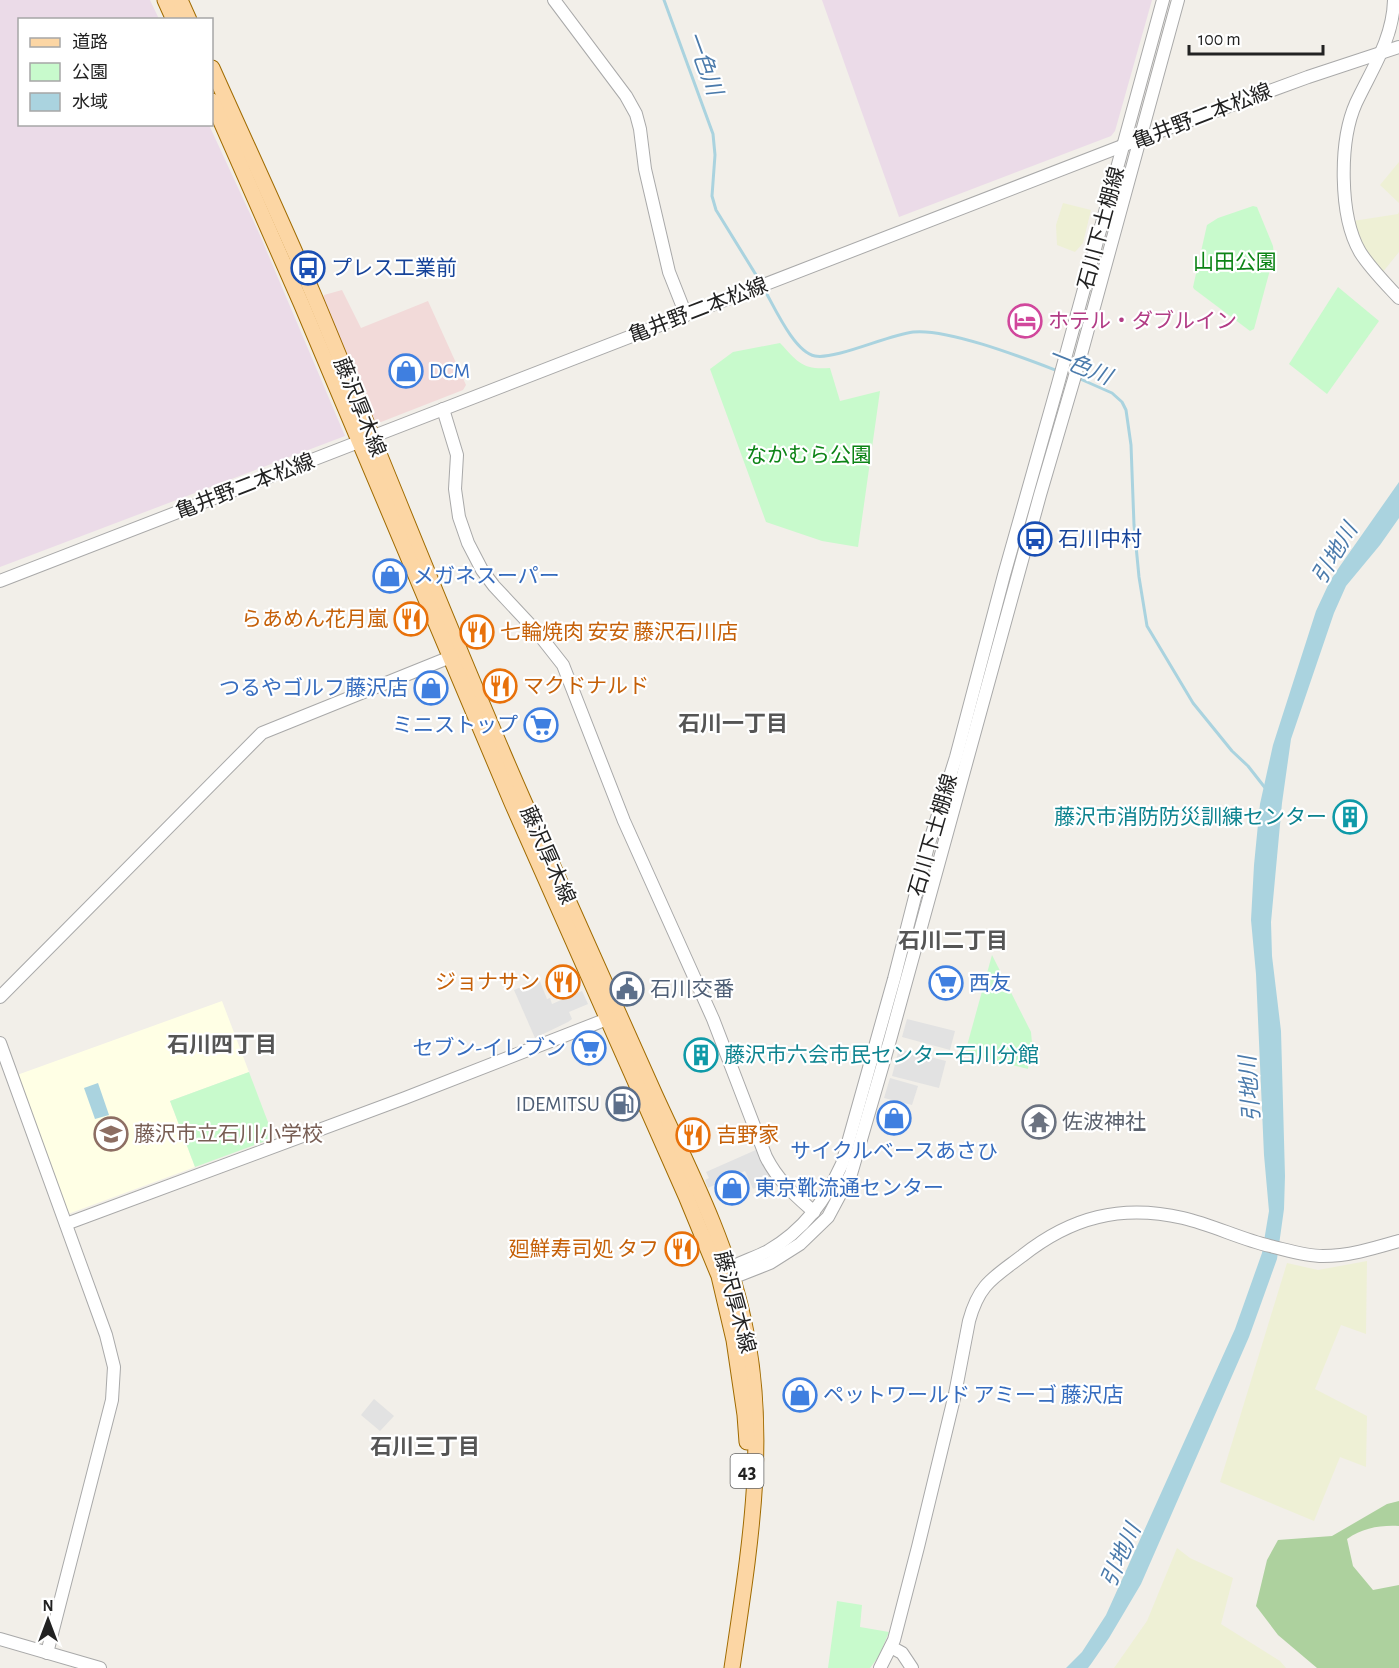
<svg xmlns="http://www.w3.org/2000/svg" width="1399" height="1668" viewBox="0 0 1399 1668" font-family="'Alegreya Sans','Noto Sans JP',sans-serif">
<rect width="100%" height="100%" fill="#f2efe9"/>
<path fill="#f2dad9" d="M342,290L361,328L428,301L466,385L463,390L381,422L373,420L323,299L324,295Z"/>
<g fill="#ebdbe8">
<path d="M0,0H150L159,19L20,20V124L209,125L259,233L345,436L0,567Z"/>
<path d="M822,0H1152L1115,131L1111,136L899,217Z"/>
</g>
<path fill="#ffffe5" d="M222,1001L249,1072L170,1101L195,1167L68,1214L17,1075Z"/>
<g fill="#eef0d5">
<path d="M1399,162V203L1380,185Z"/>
<path d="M1063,203L1091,210L1083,243L1075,252L1057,245L1056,225Z"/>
<path d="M1399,212V252L1382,273L1366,254L1353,221L1398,214Z"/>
<path d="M1367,1261L1366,1334L1341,1325L1315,1389L1367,1416L1366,1467L1340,1457L1314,1521L1220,1482L1287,1263L1318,1270Z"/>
<path d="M1177,1548L1190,1558L1233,1578L1221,1624L1280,1661L1286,1668H1114L1147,1621Z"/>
</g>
<path fill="#add19e" d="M1399,1501V1526C1380,1525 1363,1528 1347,1539L1353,1566L1373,1590L1399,1585V1668H1317L1278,1635L1256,1606L1267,1560L1278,1540L1332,1536L1387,1504Z"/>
<g fill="#c8facc">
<path d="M1253,206L1257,207L1273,246L1274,255L1254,329L1250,331L1194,289L1193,287L1207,225L1218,218Z"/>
<path d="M1338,287L1379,321L1327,394L1289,364Z"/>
<path d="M780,343C798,362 802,370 830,368L840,401L880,391L858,547L822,541L766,522L710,369L733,352Z"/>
<path d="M992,955L1031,1032L1032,1043L1028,1069L965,1053Z"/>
<path d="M249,1072L274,1138L195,1167L170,1101Z"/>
<path d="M837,1601L862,1605L860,1627L889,1632L879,1656L870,1668H828Z"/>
</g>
<g fill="#e2e2e2">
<path d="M539,979L547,999L550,998L552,1004L582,991L588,1004L569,1012L572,1019L568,1022L535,1038L514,990Z"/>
<path d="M907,1019L955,1031L950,1050L902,1037Z"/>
<path d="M899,1049L946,1061L939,1088L892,1076Z"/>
<path d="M890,1078L918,1086L912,1105L884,1098Z"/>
<path d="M758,1149L772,1181L753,1189L745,1171L708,1188L705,1180L709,1178L706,1172Z"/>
<path d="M374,1399L394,1416L380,1431L361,1415Z"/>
</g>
<g fill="#aad3df">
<path d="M1399,482V518L1380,545L1346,586L1334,613L1291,739L1282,803L1271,922L1272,956L1281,1031L1285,1176L1284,1209L1277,1259L1249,1337L1141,1584L1109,1638L1091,1664L1088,1668H1066L1082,1652L1106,1615L1235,1329L1262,1253L1269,1211L1264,1155L1256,974L1251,920L1254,865L1260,804L1273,745L1316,611L1330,581L1340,566Z"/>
<path d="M98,1083L109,1115L95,1119L84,1088Z"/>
</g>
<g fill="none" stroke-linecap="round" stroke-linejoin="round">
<g stroke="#aad3df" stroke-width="3">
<path d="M664,0L713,134L715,155L712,196L716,210L761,283"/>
<path d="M764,289C774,306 794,352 815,356C835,360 888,335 913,332C947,328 1024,358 1058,371"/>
<path d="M1078,378L1112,393L1122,402L1126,410L1131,445L1134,525L1139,577L1147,626L1193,703L1232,751L1248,766L1266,789"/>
</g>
<g stroke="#a9a9a9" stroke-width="14">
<g id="tertiary">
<path d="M554,0L626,96L636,114L640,129L645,169L669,272L686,315"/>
<path d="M1394,0C1393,39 1372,69 1356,103C1339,141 1339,216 1360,252C1370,268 1386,284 1399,298"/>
<path d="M443,409L457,455L455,489L459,517L468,543L482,570L494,586L537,632L563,665L624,821L713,1019L766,1157C778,1181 795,1195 814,1212"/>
<path d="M0,581L1153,134L1308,77L1399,47"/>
<path d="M0,997L262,733L458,654"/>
<path d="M0,1043L106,1335L114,1367L112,1400L47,1653"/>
<path d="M66,1224L405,1098L615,1016"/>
<path d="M722,1273C736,1263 753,1259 768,1251C804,1230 825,1201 842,1164L894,979L927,850L956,757L1004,575L1058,384L1163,0"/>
<path d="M726,1277L732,1278L770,1263L800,1244L828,1217L851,1174L890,1040L1040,495L1079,362L1178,0"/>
<path d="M0,1639L100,1668"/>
<path d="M891,1647L902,1653L912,1668"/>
<path d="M880,1668L894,1640L918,1547L955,1394L969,1321C979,1284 993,1278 1022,1256C1071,1217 1121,1204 1183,1218C1213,1225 1240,1239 1270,1246C1287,1250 1305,1256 1323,1256C1349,1256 1375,1248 1399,1241"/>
</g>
</g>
<g stroke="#a06b00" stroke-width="17">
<g id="primary">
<path d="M165,0L174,20"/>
<path d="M180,0L189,20"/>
<path d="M212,68C246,144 281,219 314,296C385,465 451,636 525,804C568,901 611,998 655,1095C688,1167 726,1240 743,1318C770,1435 749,1552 732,1668"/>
<path d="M212,101L301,303L512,803L686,1196L719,1276L734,1340L745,1415L747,1442"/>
</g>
</g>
<use href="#tertiary" stroke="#fff" stroke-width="12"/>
<use href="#primary" stroke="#fcd6a4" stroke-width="15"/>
</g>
<defs>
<g id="bus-ring" transform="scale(1.725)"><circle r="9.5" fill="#fff" stroke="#1a4fb4" stroke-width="1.5"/><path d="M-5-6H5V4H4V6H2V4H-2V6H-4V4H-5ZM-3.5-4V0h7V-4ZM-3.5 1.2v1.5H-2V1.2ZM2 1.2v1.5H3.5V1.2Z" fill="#1a4fb4"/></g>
<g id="hotel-ring" transform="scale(1.725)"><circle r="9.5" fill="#fff" stroke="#d1479c" stroke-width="1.5"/><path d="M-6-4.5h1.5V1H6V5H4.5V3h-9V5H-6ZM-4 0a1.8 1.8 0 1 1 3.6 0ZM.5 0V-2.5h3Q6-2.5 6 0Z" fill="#d1479c"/></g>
<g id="shop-ring" transform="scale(1.725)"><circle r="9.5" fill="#fff" stroke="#3f7fe0" stroke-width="1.5"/><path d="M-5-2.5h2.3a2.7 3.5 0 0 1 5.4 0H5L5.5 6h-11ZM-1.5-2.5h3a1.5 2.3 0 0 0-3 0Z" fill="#3f7fe0"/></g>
<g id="restaurant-ring" transform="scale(1.725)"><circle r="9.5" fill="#fff" stroke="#e8710a" stroke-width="1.5"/><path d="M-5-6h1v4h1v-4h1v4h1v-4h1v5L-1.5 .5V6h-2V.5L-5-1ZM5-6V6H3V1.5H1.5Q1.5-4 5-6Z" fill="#e8710a"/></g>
<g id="supermarket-ring" transform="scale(1.725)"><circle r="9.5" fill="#fff" stroke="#3f7fe0" stroke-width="1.5"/><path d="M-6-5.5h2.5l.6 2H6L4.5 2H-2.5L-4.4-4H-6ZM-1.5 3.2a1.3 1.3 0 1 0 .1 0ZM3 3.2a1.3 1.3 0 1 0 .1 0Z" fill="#3f7fe0"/></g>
<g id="building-ring" transform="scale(1.725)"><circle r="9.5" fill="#fff" stroke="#0f9aa8" stroke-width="1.5"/><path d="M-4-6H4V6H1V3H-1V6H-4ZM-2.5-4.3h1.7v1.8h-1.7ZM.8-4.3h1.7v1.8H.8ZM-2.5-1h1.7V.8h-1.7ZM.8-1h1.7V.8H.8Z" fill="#0f9aa8"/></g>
<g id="civic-ring" transform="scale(1.725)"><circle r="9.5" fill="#fff" stroke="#5c6f8a" stroke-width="1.5"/><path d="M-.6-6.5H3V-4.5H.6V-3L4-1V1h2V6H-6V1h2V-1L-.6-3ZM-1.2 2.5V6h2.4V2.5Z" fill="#5c6f8a"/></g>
<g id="fuel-ring" transform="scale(1.725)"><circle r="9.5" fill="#fff" stroke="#5c6f8a" stroke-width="1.5"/><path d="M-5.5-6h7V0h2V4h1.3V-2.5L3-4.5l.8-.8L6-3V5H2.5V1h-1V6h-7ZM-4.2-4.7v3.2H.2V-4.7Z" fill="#5c6f8a"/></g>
<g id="temple-ring" transform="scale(1.725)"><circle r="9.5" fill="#fff" stroke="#6b7280" stroke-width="1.5"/><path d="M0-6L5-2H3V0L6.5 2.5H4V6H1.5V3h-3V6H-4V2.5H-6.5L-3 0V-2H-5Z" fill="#6b7280"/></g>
<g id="school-ring" transform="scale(1.725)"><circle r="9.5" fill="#fff" stroke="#8d6e63" stroke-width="1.5"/><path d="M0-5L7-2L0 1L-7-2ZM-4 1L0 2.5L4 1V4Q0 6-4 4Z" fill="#8d6e63"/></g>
</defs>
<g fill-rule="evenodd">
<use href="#bus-ring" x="308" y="268"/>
<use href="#hotel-ring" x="1025" y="321"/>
<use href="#shop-ring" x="406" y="371"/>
<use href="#bus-ring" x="1035" y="539"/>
<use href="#shop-ring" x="390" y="576"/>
<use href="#restaurant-ring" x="411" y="619"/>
<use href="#restaurant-ring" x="477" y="632"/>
<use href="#restaurant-ring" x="500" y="686"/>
<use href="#shop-ring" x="431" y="688"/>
<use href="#supermarket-ring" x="541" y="725"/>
<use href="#building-ring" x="1350" y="817"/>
<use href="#restaurant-ring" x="563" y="982"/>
<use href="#supermarket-ring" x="946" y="983"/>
<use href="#civic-ring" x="627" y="989"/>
<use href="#supermarket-ring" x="589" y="1048"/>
<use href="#building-ring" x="701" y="1055"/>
<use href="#fuel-ring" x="623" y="1104"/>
<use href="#shop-ring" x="894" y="1118"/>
<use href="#temple-ring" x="1039" y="1122"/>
<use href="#school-ring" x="111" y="1134"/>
<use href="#restaurant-ring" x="693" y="1135"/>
<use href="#shop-ring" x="732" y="1188"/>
<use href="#restaurant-ring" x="682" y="1249"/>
<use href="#shop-ring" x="800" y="1395"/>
</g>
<g text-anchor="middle" stroke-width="4.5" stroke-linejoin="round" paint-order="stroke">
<rect fill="#fff" stroke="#646464" stroke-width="1.5" x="730.5" y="1454" width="33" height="34" rx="4.5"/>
<g font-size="20" font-weight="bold" fill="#222">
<text x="747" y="1478">43</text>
</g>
<g font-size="21" fill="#222" stroke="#fff">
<text transform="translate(1202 116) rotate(-21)" y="7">亀井野二本松線</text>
<text transform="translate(1101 228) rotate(-75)" y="7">石川下土棚線</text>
<text transform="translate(698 310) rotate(-21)" y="7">亀井野二本松線</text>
<text transform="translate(360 407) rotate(68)" y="7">藤沢厚木線</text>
<text transform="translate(245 486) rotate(-21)" y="7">亀井野二本松線</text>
<text transform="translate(933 835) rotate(-74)" y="7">石川下土棚線</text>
<text transform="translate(548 855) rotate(66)" y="7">藤沢厚木線</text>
<text transform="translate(735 1302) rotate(75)" y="7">藤沢厚木線</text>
</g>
<g font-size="21" fill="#0c8416" stroke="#fff">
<text x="1235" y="269">山田公園</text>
<text x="809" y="462">なかむら公園</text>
</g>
<g font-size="21" fill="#164399" stroke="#fff" text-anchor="start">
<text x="331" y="275">プレス工業前</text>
<text x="1058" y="546">石川中村</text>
</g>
<g font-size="21" fill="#b23c85" stroke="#fff" text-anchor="start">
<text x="1048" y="328">ホテル・ダブルイン</text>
</g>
<g font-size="21" fill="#366cbe" stroke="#fff" text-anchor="start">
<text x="429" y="378">DCM</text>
<text x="413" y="583">メガネスーパー</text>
<text x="408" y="695" text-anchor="end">つるやゴルフ藤沢店</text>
<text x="518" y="732" text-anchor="end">ミニストップ</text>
<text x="969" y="990">西友</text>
<text x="566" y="1055" text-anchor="end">セブン-イレブン</text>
<text x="894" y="1158" text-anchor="middle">サイクルベースあさひ</text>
<text x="755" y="1195">東京靴流通センター</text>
<text x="823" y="1402">ペットワールド アミーゴ 藤沢店</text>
</g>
<g font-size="21" fill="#c56008" stroke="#fff" text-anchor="end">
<text x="388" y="626">らあめん花月嵐</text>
<text x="500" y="639" text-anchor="start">七輪焼肉 安安 藤沢石川店</text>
<text x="523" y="693" text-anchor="start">マクドナルド</text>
<text x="540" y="989">ジョナサン</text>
<text x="716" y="1142" text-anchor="start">吉野家</text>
<text x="659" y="1256">廻鮮寿司処 タフ</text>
</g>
<g font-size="21" fill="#0d838f" stroke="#fff" text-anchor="end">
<text x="1327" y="824">藤沢市消防防災訓練センター</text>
<text x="724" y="1062" text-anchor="start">藤沢市六会市民センター石川分館</text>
</g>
<g font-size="21" fill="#4e5e75" stroke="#fff" text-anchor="start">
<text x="650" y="996">石川交番</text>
<text x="600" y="1111" text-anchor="end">IDEMITSU</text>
</g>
<g font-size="21" fill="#5b616d" stroke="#fff" text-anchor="start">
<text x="1062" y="1129">佐波神社</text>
</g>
<g font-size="21" fill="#785e54" stroke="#fff" text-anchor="start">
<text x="134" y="1141">藤沢市立石川小学校</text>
</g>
<g font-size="22" font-style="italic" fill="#4a7aab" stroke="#fff">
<text transform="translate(705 63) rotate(70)" y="8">一色川</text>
<text transform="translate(1080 365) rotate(22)" y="8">一色川</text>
<text transform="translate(1334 553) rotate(-59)" y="8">引地川</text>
<text transform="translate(1249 1089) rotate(-94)" y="8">引地川</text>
<text transform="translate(1120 1555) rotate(-66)" y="8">引地川</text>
</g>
<g font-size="22" font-weight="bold" fill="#555" stroke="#fff">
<text x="733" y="731">石川一丁目</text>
<text x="953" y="948">石川二丁目</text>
<text x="222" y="1052">石川四丁目</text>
<text x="425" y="1454">石川三丁目</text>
</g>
</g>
<rect x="18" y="18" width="195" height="108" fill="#ffffff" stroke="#a7a7a7" stroke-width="1.5"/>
<rect x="30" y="38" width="30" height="9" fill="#fcd6a4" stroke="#a7a7a7" stroke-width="1.5"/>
<text x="72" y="48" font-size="18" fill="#222222">道路</text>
<rect x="30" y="63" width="30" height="18" fill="#c8facc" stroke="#a7a7a7" stroke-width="1.5"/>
<text x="72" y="78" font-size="18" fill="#222222">公園</text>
<rect x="30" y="93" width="30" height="18" fill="#aad3df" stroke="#a7a7a7" stroke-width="1.5"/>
<text x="72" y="108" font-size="18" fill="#222222">水域</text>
<g transform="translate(48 1620)" stroke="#ffffff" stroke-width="4.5" paint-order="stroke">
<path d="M0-4.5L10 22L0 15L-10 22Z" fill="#222222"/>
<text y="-9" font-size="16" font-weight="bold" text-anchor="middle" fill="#222222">N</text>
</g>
<path d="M1189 45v9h134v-9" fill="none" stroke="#222222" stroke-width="3"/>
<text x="1198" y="45" font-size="18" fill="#222222" stroke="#ffffff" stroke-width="4.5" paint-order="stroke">100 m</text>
</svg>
